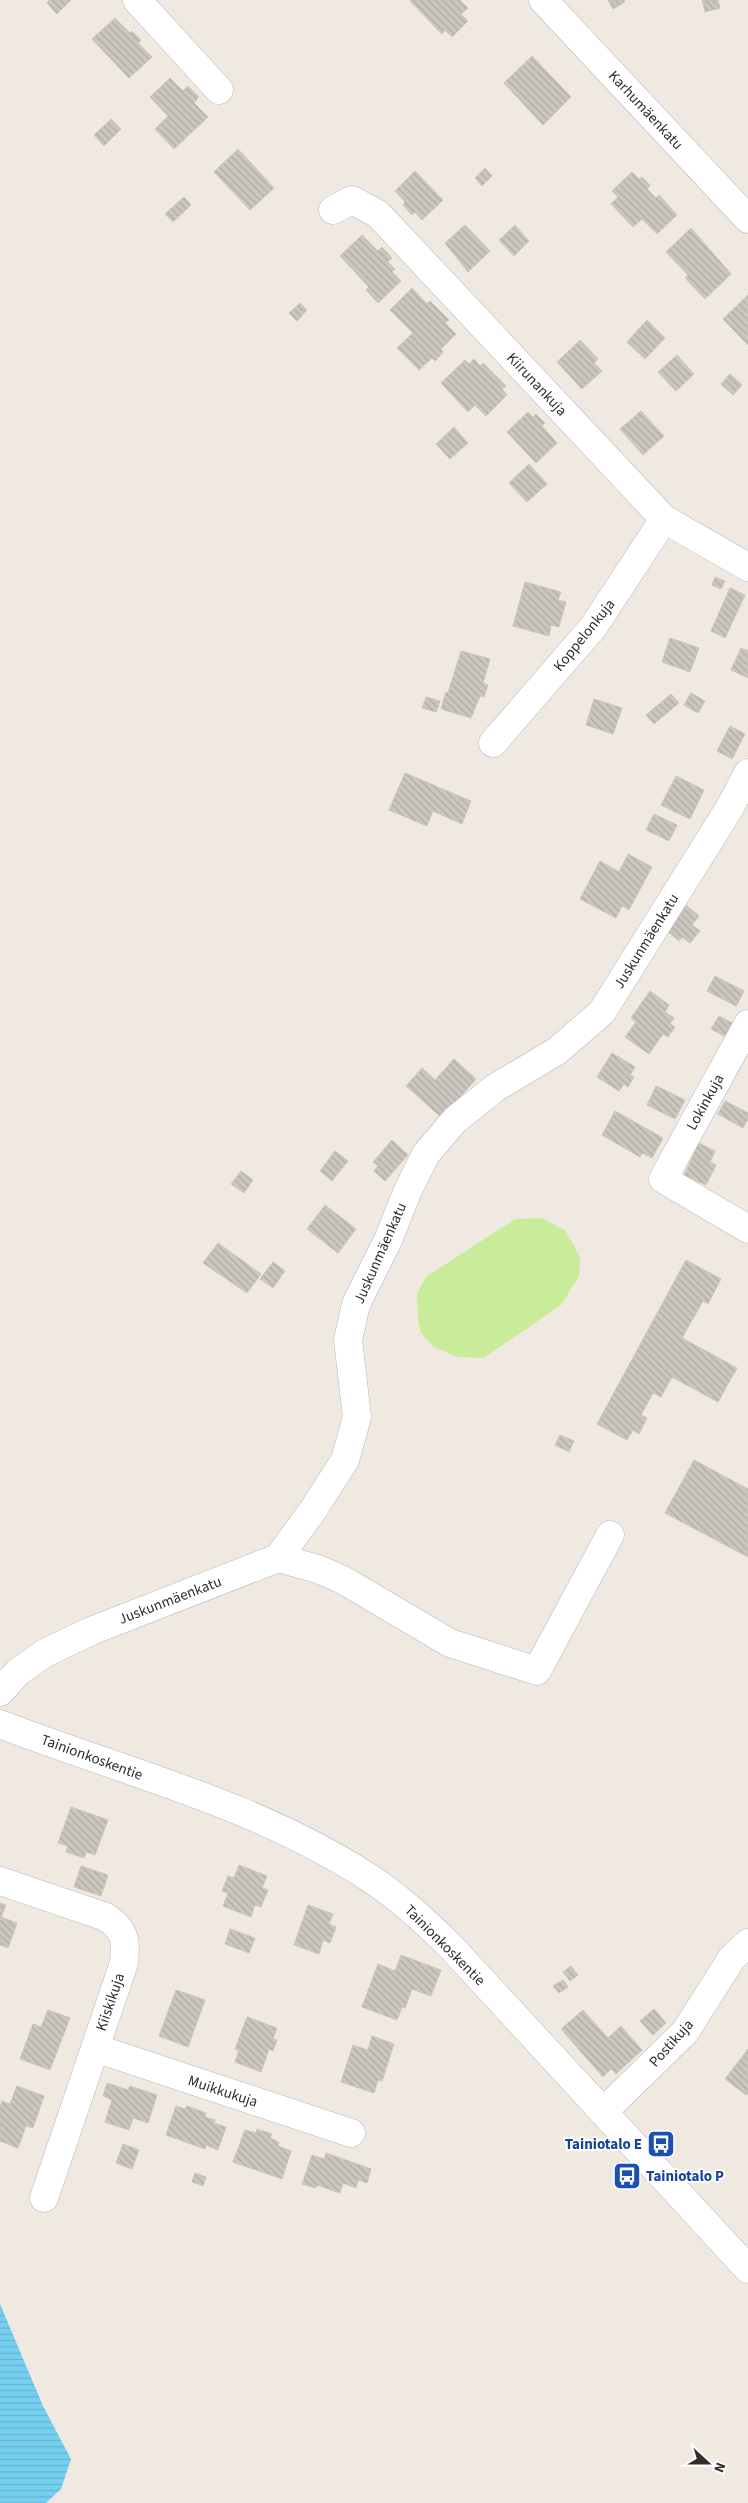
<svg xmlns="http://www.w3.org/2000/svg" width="748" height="2503" viewBox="0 0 748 2503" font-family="'Source Sans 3',sans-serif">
<defs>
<pattern id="water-rules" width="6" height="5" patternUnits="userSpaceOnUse" patternTransform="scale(1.25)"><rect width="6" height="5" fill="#75cff0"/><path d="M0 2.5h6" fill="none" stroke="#66b2ce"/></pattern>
<pattern id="building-back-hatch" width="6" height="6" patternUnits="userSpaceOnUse" patternTransform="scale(1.25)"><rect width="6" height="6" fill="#cbc7bf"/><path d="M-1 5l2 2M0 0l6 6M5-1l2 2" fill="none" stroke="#afaba4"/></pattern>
</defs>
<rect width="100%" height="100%" fill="#efe9e1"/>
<path fill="#c9ec9a" d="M541,1218L565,1230L580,1257L579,1276L561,1305L484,1358L458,1357L434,1347L421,1333L418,1319L417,1294L426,1277L515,1219Z"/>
<path fill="url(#water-rules)" d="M0,2304L43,2406L71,2459L61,2489L46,2503H0Z"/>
<g fill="url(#building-back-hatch)" stroke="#cbc5ba">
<path d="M49,0H71L57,14L47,3Z"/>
<path d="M412,0H460L468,8L461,14L468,21L452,37L445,30L442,34L410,1Z"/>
<path d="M608,0H624L625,2L613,9Z"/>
<path d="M702,0H718L720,8L705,12Z"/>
<path d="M115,18L130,33L132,31L141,40L138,43L152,57L129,78L92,39Z"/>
<path d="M532,56L571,97L543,125L504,83Z"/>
<path d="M170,78L183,91L188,86L199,97L194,103L208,117L174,149L155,129L168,116L150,97Z"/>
<path d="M111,119L121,129L104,146L94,135Z"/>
<path d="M238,149L274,188L250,210L214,172Z"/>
<path d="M485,168L492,176L482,186L475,178Z"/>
<path d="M415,171L443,200L422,220L415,212L412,215L403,205L405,202L395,191Z"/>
<path d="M632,172L639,179L642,177L650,185L647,189L656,198L659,195L677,215L657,234L642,219L633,227L611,204L618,197L612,191Z"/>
<path d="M184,197L191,205L173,222L165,214Z"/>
<path d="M465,225L490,251L468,272L445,243Z"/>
<path d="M515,225L529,241L514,256L499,240Z"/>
<path d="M691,228L731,274L705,299L685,278L688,275L666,252Z"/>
<path d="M362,235L378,251L382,247L392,258L388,262L395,269L392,272L401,281L378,303L366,290L369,287L340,256Z"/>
<path d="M412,288L427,304L430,301L449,320L445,323L456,334L441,349L443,352L435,361L432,358L419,370L397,348L413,333L390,310Z"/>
<path d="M748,295V345L723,319Z"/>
<path d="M300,303L307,310L297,321L289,313Z"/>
<path d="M647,320L665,338L645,359L627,342Z"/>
<path d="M580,340L598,359L594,363L602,371L582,389L557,362Z"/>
<path d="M677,355L694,374L676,391L658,372Z"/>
<path d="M474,359L480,366L483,363L506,386L502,389L507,395L486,416L475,405L468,412L441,383L465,360L469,364Z"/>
<path d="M730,374L742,385L733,395L721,384Z"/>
<path d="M641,411L664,436L643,455L620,429Z"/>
<path d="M528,412L533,417L536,414L545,423L542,426L557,443L536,463L507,432Z"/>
<path d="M454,427L468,443L450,459L436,444Z"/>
<path d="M529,464L547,484L527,502L509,483Z"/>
<path d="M715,577L725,581L721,589L712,585Z"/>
<path d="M525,582L561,592L558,600L566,602L559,627L551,625L549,636L513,626Z"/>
<path d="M730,588L745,595L725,638L711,631Z"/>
<path d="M670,638L699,648L690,672L662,662Z"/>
<path d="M741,648L748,651V678L731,670Z"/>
<path d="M461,651L490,659L483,683L488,685L484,697L480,696L471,718L441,709L446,692L448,693Z"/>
<path d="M691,693L705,701L698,713L684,705Z"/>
<path d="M671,694L679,703L654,724L646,715Z"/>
<path d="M426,697L440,701L436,712L422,708Z"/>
<path d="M594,699L622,708L613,734L586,725Z"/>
<path d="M730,726L745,734L732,759L717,751Z"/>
<path d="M405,773L471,801L462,824L433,811L427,826L389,810Z"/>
<path d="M676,776L704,790L690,819L661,805Z"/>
<path d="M654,814L677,825L669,841L646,830Z"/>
<path d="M628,854L652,867L629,910L622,906L616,918L580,899L600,861L619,872Z"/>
<path d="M686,905L699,916L692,925L700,931L690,943L682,937L679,941L666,930Z"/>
<path d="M715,976L744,991L736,1006L707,991Z"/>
<path d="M650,991L669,1005L665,1012L674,1018L670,1024L675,1027L668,1037L663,1034L649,1054L625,1037L636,1022L631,1018Z"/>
<path d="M719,1016L736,1025L728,1038L711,1029Z"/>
<path d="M612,1053L635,1067L630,1075L634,1077L628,1087L624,1084L619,1091L597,1077Z"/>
<path d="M454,1059L476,1079L442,1118L406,1086L422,1068L435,1080Z"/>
<path d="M656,1086L685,1100L675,1119L647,1105Z"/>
<path d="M725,1101L748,1113V1119L743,1128L718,1114Z"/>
<path d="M615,1111L663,1138L652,1158L642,1153L640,1157L602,1135Z"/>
<path d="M392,1140L408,1155L385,1181L374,1171L378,1166L373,1162Z"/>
<path d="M699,1143L715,1151L710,1162L716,1165L706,1185L684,1175Z"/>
<path d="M335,1151L348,1161L332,1181L320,1171Z"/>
<path d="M241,1171L253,1180L244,1193L231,1184Z"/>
<path d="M325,1205L356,1229L338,1253L307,1229Z"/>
<path d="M218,1243L261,1274L247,1293L203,1263Z"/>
<path d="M686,1260L721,1279L708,1304L703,1301L682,1338L737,1368L718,1402L672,1377L661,1397L653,1393L641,1415L647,1418L639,1434L633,1430L627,1440L597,1424Z"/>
<path d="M273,1262L285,1271L273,1288L260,1279Z"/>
<path d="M560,1435L574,1441L569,1452L555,1445Z"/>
<path d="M694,1460L748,1489V1557L665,1513Z"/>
<path d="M71,1807L108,1820L95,1855L86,1852L84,1858L66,1852L68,1846L58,1843Z"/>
<path d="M239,1865L267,1876L262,1888L268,1890L261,1907L255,1905L251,1917L223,1906L228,1893L222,1891L228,1876L234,1878Z"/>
<path d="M81,1866L108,1875L101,1896L74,1887Z"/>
<path d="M0,1903L6,1905L1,1917L17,1923L8,1948L0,1945Z"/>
<path d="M308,1905L333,1914L329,1924L336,1927L330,1943L323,1940L319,1954L294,1945Z"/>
<path d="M230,1929L255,1938L249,1953L225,1944Z"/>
<path d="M401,1955L441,1970L431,1996L412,1989L405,2008L402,2007L397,2020L362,2007L378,1964L395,1971Z"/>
<path d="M571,1966L578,1975L570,1981L563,1972Z"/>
<path d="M563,1980L568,1987L559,1993L553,1986Z"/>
<path d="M176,1990L205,2000L188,2047L159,2036Z"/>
<path d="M654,2009L666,2023L653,2035L640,2021Z"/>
<path d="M48,2010L70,2018L50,2070L20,2059L33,2024L41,2027Z"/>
<path d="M583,2010L608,2038L621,2026L642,2050L616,2074L611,2069L603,2077L561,2029Z"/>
<path d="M247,2017L277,2028L273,2039L277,2040L273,2051L269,2049L261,2072L235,2062L239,2051L235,2049Z"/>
<path d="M372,2036L394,2044L382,2081L378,2080L374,2093L341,2082L353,2045L368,2050Z"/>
<path d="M748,2049V2093L746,2095L725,2079Z"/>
<path d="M107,2083L128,2090L130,2086L157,2095L148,2123L133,2118L129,2130L105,2122L112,2100L103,2096Z"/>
<path d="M17,2086L44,2096L33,2128L26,2126L18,2148L0,2141V2107L2,2101L10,2104Z"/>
<path d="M176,2106L185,2109L187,2106L206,2113L205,2117L215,2120L214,2123L226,2127L218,2150L206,2145L205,2149L166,2135Z"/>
<path d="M257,2129L272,2134L270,2138L279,2142L278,2146L291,2151L282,2179L233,2162L245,2130L256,2133Z"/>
<path d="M123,2144L139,2150L132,2169L116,2163Z"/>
<path d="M326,2153L371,2169L367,2183L358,2180L356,2188L343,2183L340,2193L317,2185L316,2188L302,2184L312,2155L324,2159Z"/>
<path d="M195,2173L206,2177L203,2186L192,2182Z"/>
</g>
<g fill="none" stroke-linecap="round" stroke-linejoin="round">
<g stroke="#b4b7c1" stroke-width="29">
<g id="minor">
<path d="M137,0L219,90"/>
<path d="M543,0L748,219"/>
<path d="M333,210L352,200L378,214L664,519L748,567"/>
<path d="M493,743L594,626L664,519"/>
<path d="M748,1024L663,1179L748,1229"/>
<path d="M278,1558L318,1569L343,1580L450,1643L537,1671L610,1535"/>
<path d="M0,1692L18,1672L45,1653L91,1631L278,1558L313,1510L345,1460L357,1417L348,1340L356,1304L388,1240L408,1190L426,1154L455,1120L495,1088L557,1051L602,1012L729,809L748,773"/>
<path d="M0,1724C124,1772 256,1804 368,1877C399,1897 426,1922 452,1948L748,2269"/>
<path d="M0,1881L106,1917C126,1931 126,1940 124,1963L44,2198"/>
<path d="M95,2048L351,2133"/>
<path d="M603,2112L685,2032L732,1958L748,1943"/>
</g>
</g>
<use href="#minor" stroke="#fff" stroke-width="28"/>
</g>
<defs>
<g id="bus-square" transform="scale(1.4375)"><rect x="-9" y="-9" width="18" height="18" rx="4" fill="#1a4fb4" stroke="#fff"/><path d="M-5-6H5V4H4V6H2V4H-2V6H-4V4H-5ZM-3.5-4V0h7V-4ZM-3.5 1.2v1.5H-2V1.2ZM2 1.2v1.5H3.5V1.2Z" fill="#fff"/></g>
</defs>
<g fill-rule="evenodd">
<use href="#bus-square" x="661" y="2144"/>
<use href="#bus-square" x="627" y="2176"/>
</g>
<g text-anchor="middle" stroke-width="4" stroke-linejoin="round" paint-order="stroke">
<g font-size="15" fill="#2e2e2e" stroke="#fff">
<text transform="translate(646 110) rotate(47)" y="5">Karhumäenkatu</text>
<text transform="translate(537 384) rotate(47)" y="5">Kiirunankuja</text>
<text transform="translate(584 635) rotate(-51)" y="5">Koppelonkuja</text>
<text transform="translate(646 941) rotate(-58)" y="5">Juskunmäenkatu</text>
<text transform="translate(705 1102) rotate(-61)" y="5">Lokinkuja</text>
<text transform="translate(380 1253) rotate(-66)" y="5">Juskunmäenkatu</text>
<text transform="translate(170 1600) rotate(-21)" y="5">Juskunmäenkatu</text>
<text transform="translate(92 1757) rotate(20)" y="5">Tainionkoskentie</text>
<text transform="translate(445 1945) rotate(45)" y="5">Tainionkoskentie</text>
<text transform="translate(110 2002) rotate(-71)" y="5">Kiiskikuja</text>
<text transform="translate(671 2043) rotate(-48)" y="5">Postikuja</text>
<text transform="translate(223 2091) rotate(18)" y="5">Muikkukuja</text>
</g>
<g font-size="15" font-weight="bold" fill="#164399" stroke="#fff" text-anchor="end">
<text x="642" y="2149">Tainiotalo E</text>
<text x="646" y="2181" text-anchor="start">Tainiotalo P</text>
</g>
</g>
<g transform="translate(708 2463) rotate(111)" stroke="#ffffff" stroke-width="4" paint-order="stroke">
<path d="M0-4L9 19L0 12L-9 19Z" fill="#2e2e2e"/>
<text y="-8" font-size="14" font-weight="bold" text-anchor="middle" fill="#2e2e2e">N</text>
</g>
</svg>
